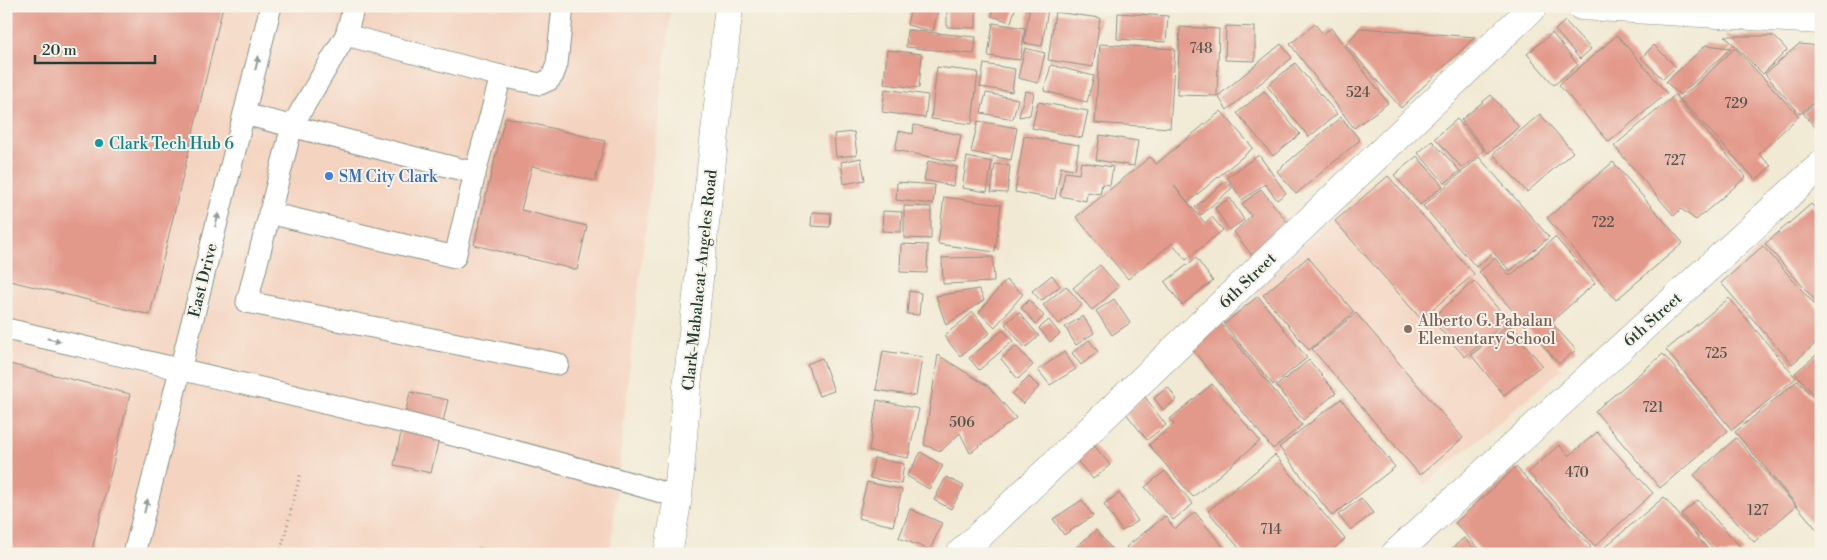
<svg xmlns="http://www.w3.org/2000/svg" width="1827" height="560" viewBox="0 0 1827 560" font-family="'Libre Bodoni',serif">
<rect width="100%" height="100%" fill="#f7f3e8"/>
<filter id="ink" filterUnits="userSpaceOnUse"><feTurbulence type="fractalNoise" baseFrequency=".02" numOctaves="2"/><feDisplacementMap in="SourceGraphic" scale="10" xChannelSelector="R" yChannelSelector="G"/><feConvolveMatrix kernelMatrix="1 2 1 2 8 2 1 2 1" color-interpolation-filters="sRGB"/></filter>
<filter id="wash" filterUnits="userSpaceOnUse"><feTurbulence type="fractalNoise" baseFrequency=".0096" numOctaves="4" result="noise"/><feDisplacementMap in="SourceGraphic" scale="20" xChannelSelector="R" yChannelSelector="G"/><feGaussianBlur stdDeviation="1.12" result="paint"/><feColorMatrix in="noise" values="0 0 0 0 0 0 0 0 0 0 0 0 0 0 0 0 0 1.4 0 .05"/><feComposite in="paint" operator="in"/></filter>
<g filter="url(#wash)">
<rect width="100%" height="100%" fill="#f1e9d3"/>
<g fill="#f4d3c0">
<path d="M6,6H671L632,345L610,554H6Z"/>
<path d="M1386,171L1562,369L1424,485L1255,289Z"/>
</g>
<g id="blocks">
<g fill="#e3998a">
<path d="M6,6H223L150,315L6,280Z"/>
<path d="M890,6H907L906,10L889,9Z"/>
<path d="M911,6H939L933,31L907,25Z"/>
<path d="M947,6H976V28L947,27Z"/>
<path d="M994,6H1016L1011,22L991,16Z"/>
<path d="M1030,6L1048,9L1042,46L1024,43Z"/>
<path d="M1055,12L1100,18L1093,67L1048,60Z"/>
<path d="M1118,13L1168,16L1166,42L1117,39Z"/>
<path d="M1565,21L1591,49L1580,59L1555,30Z"/>
<path d="M993,23L1025,28L1020,60L988,56Z"/>
<path d="M1315,24L1323,34L1331,28L1388,103L1354,128L1290,44Z"/>
<path d="M1226,26L1255,27V61L1225,60Z"/>
<path d="M1180,27L1219,29L1217,96L1177,95Z"/>
<path d="M1360,28L1475,37L1401,108L1346,45Z"/>
<path d="M907,30L976,37L974,54L906,47Z"/>
<path d="M1552,33L1578,65L1554,85L1527,54Z"/>
<path d="M1617,35L1667,93L1609,142L1559,85Z"/>
<path d="M1725,36H1774L1787,50L1763,74Z"/>
<path d="M1100,44L1175,49L1170,128L1095,123Z"/>
<path d="M1281,44L1292,58L1227,110L1218,96Z"/>
<path d="M1799,44L1821,46V95L1800,114L1765,74Z"/>
<path d="M1654,45L1676,67L1663,79L1641,58Z"/>
<path d="M1706,45L1731,48L1680,95L1666,82Z"/>
<path d="M1025,48L1045,53L1038,83L1018,78Z"/>
<path d="M1735,48L1799,116L1759,154L1771,166L1756,180L1680,99Z"/>
<path d="M887,50L922,54L919,88L884,84Z"/>
<path d="M1295,63L1337,114L1309,137L1267,86Z"/>
<path d="M984,64L1015,69L1012,92L980,87Z"/>
<path d="M1051,65L1094,76L1087,102L1044,91Z"/>
<path d="M937,67L978,72L972,124L931,119Z"/>
<path d="M885,89L928,95L925,118L882,112Z"/>
<path d="M1025,91L1034,93L1030,115L1019,117Z"/>
<path d="M1264,91L1300,134L1273,156L1237,113Z"/>
<path d="M986,93L1018,99L1013,119L981,113Z"/>
<path d="M1491,95L1519,127L1488,153L1461,120Z"/>
<path d="M1675,95L1746,177L1696,220L1681,209L1674,216L1614,146Z"/>
<path d="M1821,97V134L1803,113Z"/>
<path d="M1038,102L1088,111L1082,138L1032,128Z"/>
<path d="M1221,111L1253,148L1188,202L1174,186L1205,223L1212,217L1223,230L1186,260L1172,243L1128,279L1076,217L1150,157L1156,164Z"/>
<path d="M1540,114L1573,152L1527,192L1493,154Z"/>
<path d="M505,117L605,141L595,181L532,166L521,210L587,226L577,270L474,245Z"/>
<path d="M1341,117L1360,140L1296,194L1277,171Z"/>
<path d="M1457,119L1484,150L1462,168L1435,138Z"/>
<path d="M978,121L1017,128L1011,160L971,152Z"/>
<path d="M914,125L961,135L956,162L895,150L899,131L913,134Z"/>
<path d="M854,132L857,155L836,157L834,134Z"/>
<path d="M1100,135L1138,141L1134,166L1096,160Z"/>
<path d="M1024,136L1079,145L1075,169L1061,167L1055,199L1015,192Z"/>
<path d="M1432,141L1460,171L1445,183L1418,153Z"/>
<path d="M1259,155L1286,193L1277,200L1265,184L1242,200L1227,177Z"/>
<path d="M1417,156L1443,186L1420,205L1394,175Z"/>
<path d="M967,157L992,162L987,192L962,188Z"/>
<path d="M1479,157L1549,237L1510,271L1493,252L1476,267L1423,206Z"/>
<path d="M861,158L865,180L844,184L841,162Z"/>
<path d="M928,161L957,167L953,186L924,180Z"/>
<path d="M1081,162L1113,167L1110,185L1102,184L1100,194L1087,192L1086,201L1060,196L1065,172L1079,174Z"/>
<path d="M1613,162L1683,243L1616,300L1547,218Z"/>
<path d="M995,164L1010,166L1007,193L991,192Z"/>
<path d="M1388,176L1474,274L1421,319L1335,221Z"/>
<path d="M1226,181L1232,188L1201,215L1195,207Z"/>
<path d="M897,182L935,185L933,204L896,200Z"/>
<path d="M1261,189L1292,228L1254,258L1234,232L1251,216L1242,204Z"/>
<path d="M1821,195V210L1814,202Z"/>
<path d="M944,197L1001,205L995,252L938,244Z"/>
<path d="M1230,198L1244,220L1229,230L1215,208Z"/>
<path d="M1811,204L1821,215V307L1765,244Z"/>
<path d="M904,206L931,207V239L904,238Z"/>
<path d="M883,211L902,212L901,232L882,231Z"/>
<path d="M812,212L831,213L830,227L811,226Z"/>
<path d="M1555,237L1595,283L1551,322L1576,350L1559,364L1479,272L1495,258L1510,276Z"/>
<path d="M901,244L928,245L927,273L900,272Z"/>
<path d="M1763,246L1821,312V339L1792,364L1721,283Z"/>
<path d="M993,257L994,282L943,284L942,258Z"/>
<path d="M1308,257L1354,312L1309,350L1263,295Z"/>
<path d="M1196,258L1213,281L1182,305L1165,282Z"/>
<path d="M1100,265L1119,287L1092,310L1073,288Z"/>
<path d="M1052,275L1060,286L1041,301L1032,291Z"/>
<path d="M1006,280L1023,294L995,327L979,312Z"/>
<path d="M1474,281L1508,320L1465,357L1431,319Z"/>
<path d="M1066,286L1082,305L1059,324L1043,305Z"/>
<path d="M979,289L984,300L946,325L936,296Z"/>
<path d="M909,291L921,293L919,315L907,314Z"/>
<path d="M1258,296L1307,358L1273,385L1224,324Z"/>
<path d="M1729,298L1796,378L1732,430L1666,350Z"/>
<path d="M1114,299L1130,323L1112,335L1096,311Z"/>
<path d="M1029,300L1044,316L1036,324L1021,308Z"/>
<path d="M973,312L990,333L960,356L944,336Z"/>
<path d="M1019,312L1039,336L1025,348L1005,324Z"/>
<path d="M1356,313L1463,438L1420,475L1312,349Z"/>
<path d="M1083,316L1094,333L1076,345L1065,327Z"/>
<path d="M1049,320L1060,334L1050,342L1039,328Z"/>
<path d="M1221,324L1302,425L1273,449L1191,348Z"/>
<path d="M1508,324L1542,365L1504,395L1471,355Z"/>
<path d="M1003,330L1013,341L979,370L969,358Z"/>
<path d="M1089,340L1098,352L1081,365L1072,353Z"/>
<path d="M1016,346L1033,365L1018,379L1001,359Z"/>
<path d="M883,351L922,357L916,396L876,390Z"/>
<path d="M1821,351V403L1795,373Z"/>
<path d="M1064,352L1076,369L1050,385L1038,370Z"/>
<path d="M1663,354L1728,431L1660,488L1595,411Z"/>
<path d="M938,355L988,386L1016,418L970,453L960,433L941,451L924,445Z"/>
<path d="M822,358L834,391L819,396L807,364Z"/>
<path d="M1309,360L1336,393L1303,420L1276,386Z"/>
<path d="M6,363L130,394L91,554H6Z"/>
<path d="M1029,377L1039,387L1023,404L1012,394Z"/>
<path d="M1798,380L1821,407V530L1819,532L1735,432Z"/>
<path d="M1212,384L1260,441L1193,497L1149,445L1174,424L1170,419Z"/>
<path d="M1168,387L1177,400L1163,410L1154,398Z"/>
<path d="M410,392L448,400L431,473L394,465Z"/>
<path d="M1145,397L1166,425L1147,440L1125,412Z"/>
<path d="M1341,399L1395,467L1332,516L1279,447Z"/>
<path d="M877,400L919,409L908,458L869,451Z"/>
<path d="M1597,432L1653,493L1595,546L1528,473L1559,445L1569,456Z"/>
<path d="M1736,438L1796,506L1754,542L1694,475Z"/>
<path d="M1092,443L1110,465L1093,479L1074,457Z"/>
<path d="M921,452L943,466L929,489L907,476Z"/>
<path d="M1275,455L1345,539L1328,554H1244L1208,511Z"/>
<path d="M874,458L904,464L901,484L870,478Z"/>
<path d="M1516,467L1591,547L1584,554H1484L1455,523Z"/>
<path d="M1165,471L1193,504L1173,520L1145,487Z"/>
<path d="M946,477L964,486L951,509L934,500Z"/>
<path d="M867,482L902,490L893,526L858,518Z"/>
<path d="M1119,493L1138,521L1122,531L1104,504Z"/>
<path d="M1664,497L1712,554H1600L1599,552Z"/>
<path d="M1361,498L1373,513L1351,530L1338,515Z"/>
<path d="M1082,500L1093,516L1064,535L1053,519Z"/>
<path d="M1698,500L1744,551L1740,554H1717L1681,514Z"/>
<path d="M910,509L942,523L930,550L899,538Z"/>
<path d="M1195,512L1229,554H1132L1126,547L1165,516L1175,529Z"/>
<path d="M1096,530L1116,554H1068Z"/>
<path d="M1464,538L1478,554H1445Z"/>
<path d="M479,548L501,553V554H478Z"/>
</g>
</g>
</g>
<g filter="url(#ink)">
<use href="#blocks" fill-opacity="0" stroke="#889384" stroke-width="1"/>
<g fill="none" stroke-linecap="round" stroke-linejoin="round">
<g stroke="#889384" stroke-width="23">
<g id="service">
<path d="M354,6L346,35L292,126L247,302L558,364"/>
<path d="M346,35L501,76L540,84L549,80L553,75L557,64L563,6"/>
<path d="M244,114L475,173"/>
<path d="M269,213L455,257L475,173L501,76"/>
<path d="M6,329C231,381 457,431 678,497"/>
<path d="M134,554L271,6"/>
</g>
</g>
<g stroke="#889384" stroke-width="29">
<g id="minor">
<path d="M1581,6L1821,20"/>
<path d="M960,554L1534,6"/>
<path d="M1395,554L1821,165"/>
</g>
</g>
<g stroke="#889384" stroke-width="29">
<path id="secondary" d="M668,554L678,497L687,387L729,6"/>
</g>
<path stroke="#889384" stroke-width="3" stroke-dasharray="1 4" stroke-linecap="butt" d="M280,554L300,475"/>
<use href="#service" stroke="#fff" stroke-width="21"/>
<use href="#minor" stroke="#fff" stroke-width="28"/>
<use href="#secondary" stroke="#fff" stroke-width="28"/>
</g>
<defs><path id="oneway-solid" d="M-6-.8H1V-3.2L6.5 0L1 3.2V.8H-6Z" transform="scale(1.25)"/></defs>
<g fill="#8f9e9a">
<use href="#oneway-solid" transform="translate(257 63) rotate(-76)"/>
<use href="#oneway-solid" transform="translate(217 220) rotate(-76)"/>
<use href="#oneway-solid" transform="translate(54 340) rotate(13)"/>
<use href="#oneway-solid" transform="translate(146 506) rotate(-76)"/>
</g>
</g>
<circle fill="#0f9aa8" stroke="#f7f3e8" stroke-width="2" cx="99" cy="143" r="5"/>
<circle fill="#3f7fe0" stroke="#f7f3e8" stroke-width="2" cx="329" cy="176" r="5"/>
<circle fill="#8d6e63" stroke="#f7f3e8" stroke-width="2" cx="1408" cy="329" r="5"/>
<g text-anchor="middle" stroke-width="4" stroke-linejoin="round" paint-order="stroke">
<g font-size="14" fill="#50544a">
<text x="1201" y="53">748</text>
<text x="1358" y="97">524</text>
<text x="1736" y="108">729</text>
<text x="1675" y="165">727</text>
<text x="1603" y="227">722</text>
<text x="1716" y="358">725</text>
<text x="1653" y="412">721</text>
<text x="962" y="427">506</text>
<text x="1577" y="477">470</text>
<text x="1758" y="515">127</text>
<text x="1271" y="534">714</text>
</g>
<g font-size="16" fill="#0d838f" stroke="#f7f3e8" text-anchor="start">
<text x="109" y="149">Clark Tech Hub 6</text>
</g>
<g font-size="16" fill="#366cbe" stroke="#f7f3e8" text-anchor="start">
<text x="339" y="182">SM City Clark</text>
</g>
<g font-size="16" fill="#1f3d34" stroke="#f7f3e8">
<text transform="translate(202 280) rotate(-76)" y="6">East Drive</text>
<text transform="translate(699 280) rotate(-84)" y="6">Clark-Mabalacat-Angeles Road</text>
<text transform="translate(1247 280) rotate(-44)" y="6">6th Street</text>
<text transform="translate(1652 319) rotate(-42)" y="6">6th Street</text>
</g>
<g font-size="16" fill="#785e54" stroke="#f7f3e8" text-anchor="start">
<text x="1418" y="326">Alberto G. Pabalan<tspan x="1418" dy="18">Elementary School</tspan></text>
</g>
</g>
<rect width="1827" height="560" fill="none" stroke="#f7f3e8" stroke-width="25"/>
<path d="M35 55v8h120v-8" fill="none" stroke="#1f3d34" stroke-width="2.5"/>
<text x="42" y="55" font-size="15" fill="#1f3d34" stroke="#f7f3e8" stroke-width="4" paint-order="stroke">20 m</text>
</svg>
